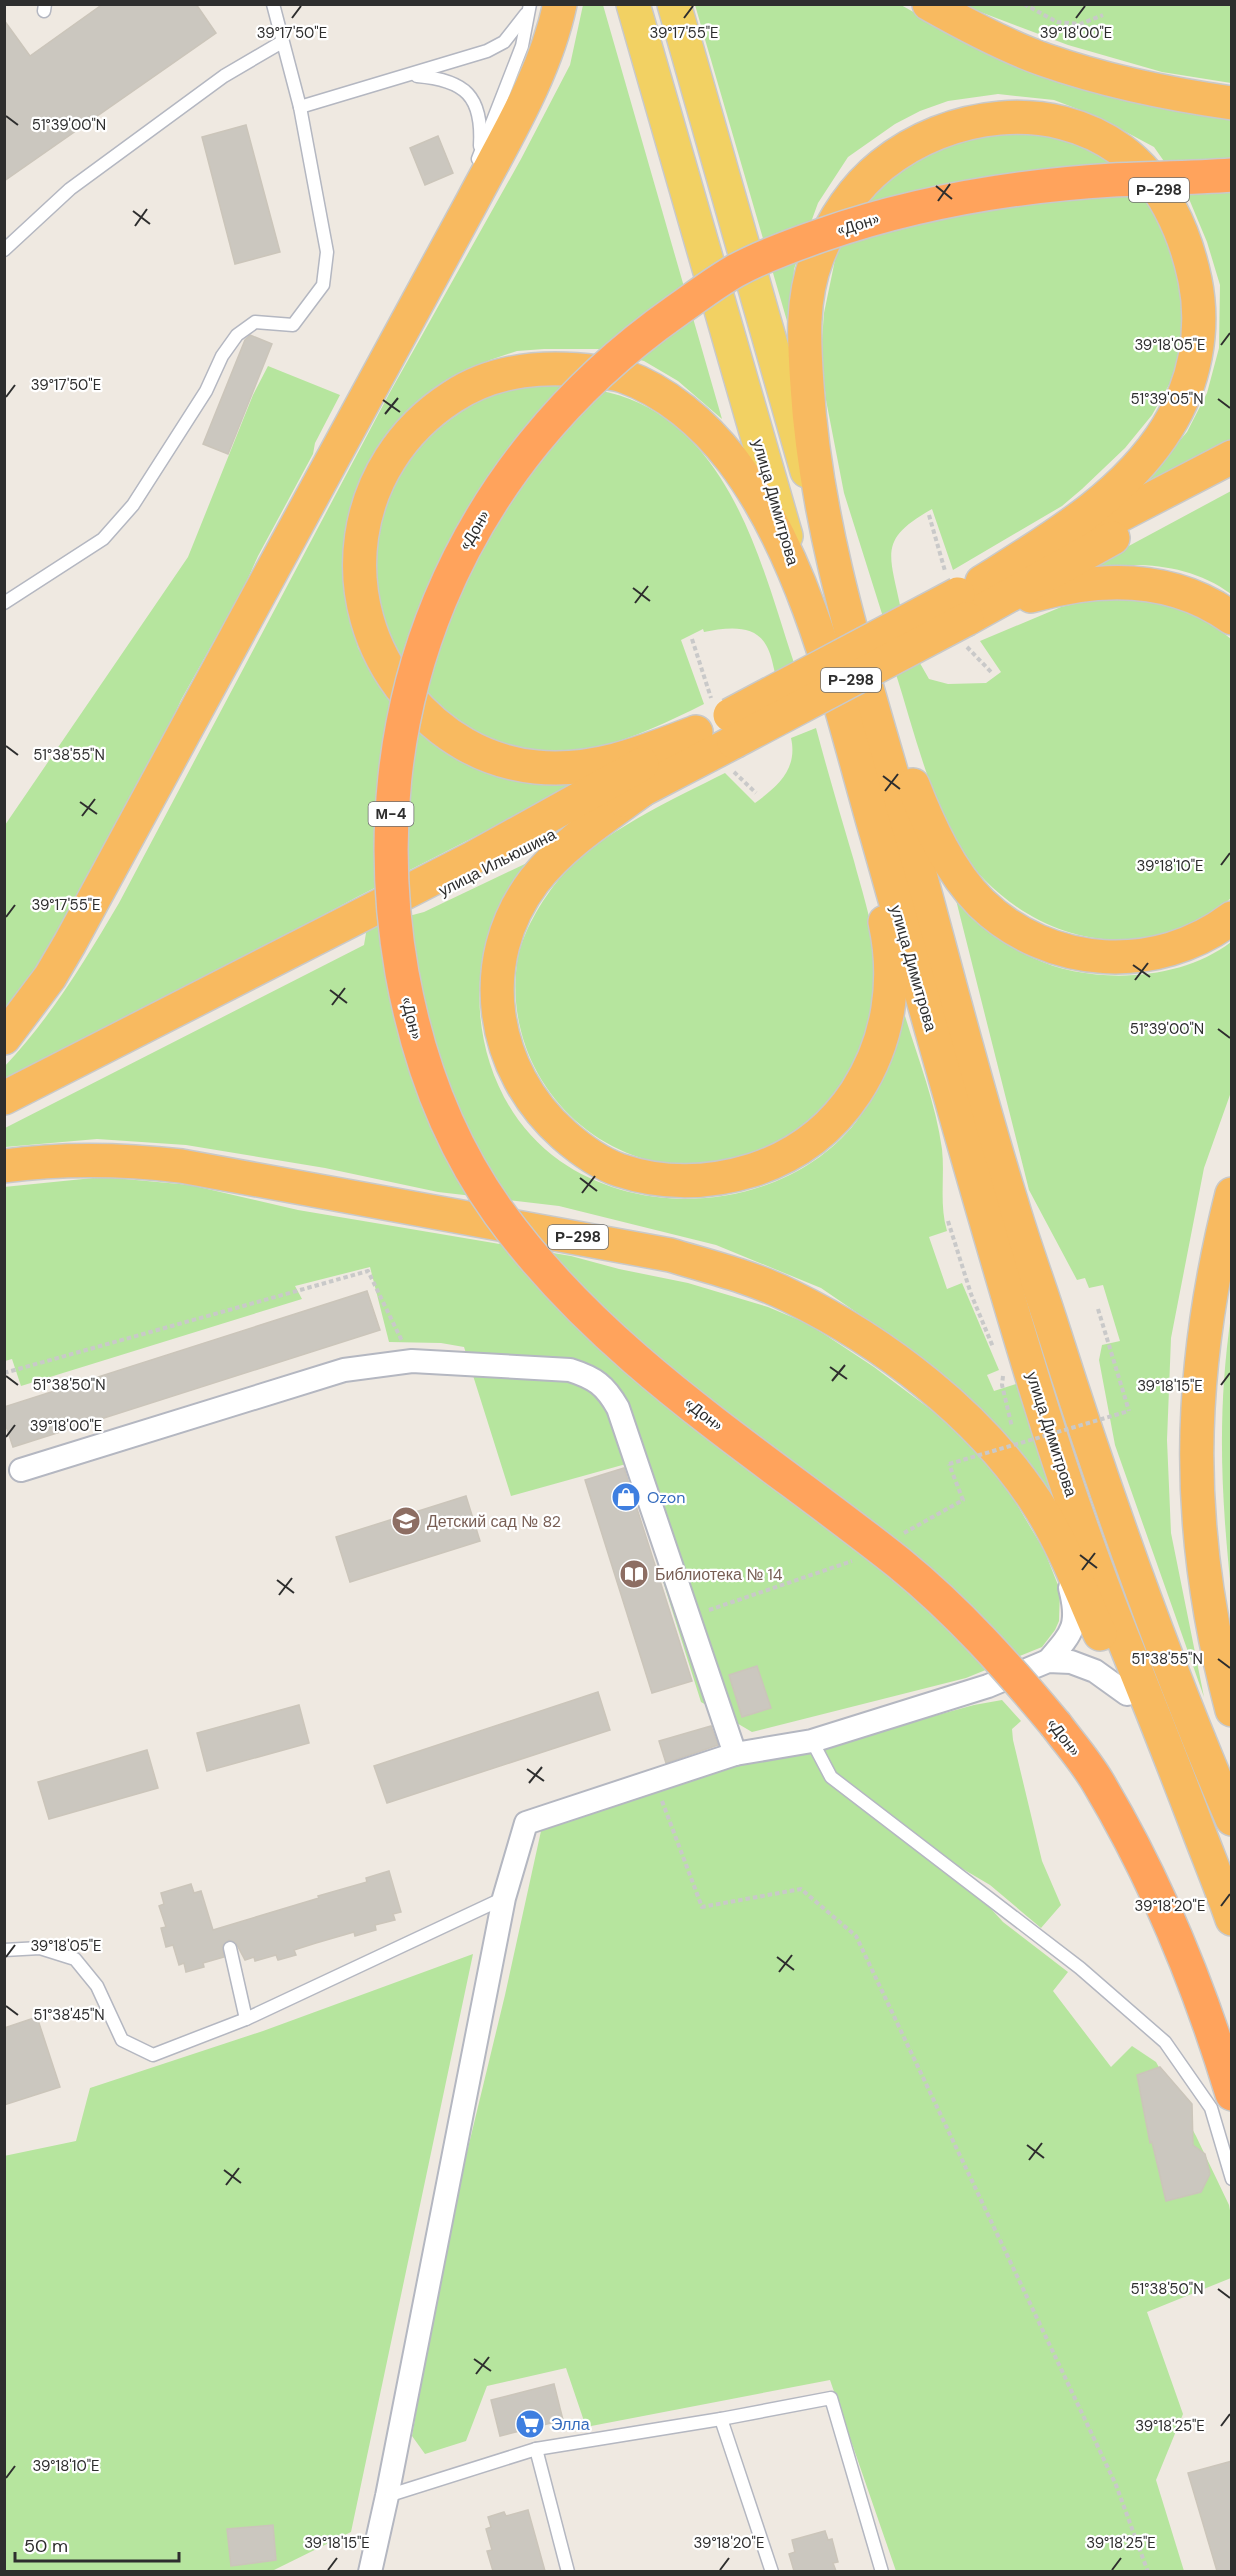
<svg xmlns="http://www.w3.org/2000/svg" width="1236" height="2576" viewBox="0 0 1236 2576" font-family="'DM Sans',sans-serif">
<rect width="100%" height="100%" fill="#efe9e1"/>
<g fill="#b6e59e">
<path d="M583,5H603L722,419L678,381L644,361L598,349H544L517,351L490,360L436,387L400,424L344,564L347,602L358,648L385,694L422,733L488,772L504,778L529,781L582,782L355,898L5,1087L4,1067C52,1016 84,962 119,903L389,394L521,159L570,65Z"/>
<path d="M695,5H901L958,37L1231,115V440L1141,486L1187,432L1207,393L1219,348L1220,285L1207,242L1187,194L1154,147L1096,116L1054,100L998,94L948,101L920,111L895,124L848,157L818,203L794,269L791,320L787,321Z"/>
<path d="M962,5H1231V83L1162,72L1068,45Z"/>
<path d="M1033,130L1068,135L1121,162L1153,213L1165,238L1180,276L1183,321L1175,374L1152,415L1125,448L1082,489L1062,506L953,570L932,509C879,539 889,552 900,605L883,617L844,493L826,400L821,353L824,313L835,260L850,220L886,179L938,149L968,137Z"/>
<path d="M268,366L340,395L315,443L313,454L258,556L244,587L181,700L157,752L34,974L5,1013V825L188,557L253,395Z"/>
<path d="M559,382C584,388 615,391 639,403C736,449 763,570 794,663L775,673C773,665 771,653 766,645C754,623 725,628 704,632L703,629L681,640L704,704C668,722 634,738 595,748C587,750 577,753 569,754C501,757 453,730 415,676C397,651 379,622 376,590C372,550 380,498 403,463C416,444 463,408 484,398C507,387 534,386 559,382Z"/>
<path d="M1231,491V594C1189,563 1136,561 1086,569Z"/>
<path d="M1106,597C1158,598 1191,605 1231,639V898C1221,907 1210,913 1197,920C1108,967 1011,926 957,846C950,837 946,824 942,813C922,767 910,718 895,671L917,658L929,679L948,684L986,683L1001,672L980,641L1061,607Z"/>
<path d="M816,728C828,773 841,817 854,861C861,888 871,917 874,945C877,967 876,992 875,1014C873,1038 842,1086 826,1104C801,1130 773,1147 739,1157C722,1162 705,1167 688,1166C583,1162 503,1068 517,963C521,934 542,899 561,877C597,834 675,798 725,773L755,803C778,786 798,769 791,738Z"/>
<path d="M527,863C516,879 504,894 496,913C460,997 483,1107 560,1161C649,1223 788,1208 856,1122C880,1090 890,1056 899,1018L905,1016C918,1059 936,1104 942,1149C945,1176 939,1204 947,1231L929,1237L947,1289L962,1283L999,1370L987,1375L994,1391L1016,1384L1064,1515L894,1338L821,1288L716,1245L559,1206L438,1192L325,1168L186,1145L97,1139L5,1147V1128L364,945L367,927L424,912Z"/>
<path d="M956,900C978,923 1003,945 1033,958C1091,985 1179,982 1231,942V1092L1204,1168L1171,1338L1167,1440L1171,1533L1204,1697L1115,1445L1099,1360L1102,1345L1120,1341L1103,1285L1089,1288L1085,1278L1077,1280L1029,1190Z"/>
<path d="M103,1177L190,1185L298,1210L571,1256L619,1269L688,1283L768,1307L806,1323L824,1334L874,1367L954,1427L975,1448L1007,1488L1044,1550L1060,1590L1059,1621L1055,1630L1042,1647L966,1678L752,1732L701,1702L626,1464L511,1496L464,1347L441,1343L389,1342L370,1267L295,1286L302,1299L21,1386L12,1359L5,1361L4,1187Z"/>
<path d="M1231,1316V1589C1221,1495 1217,1411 1231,1316Z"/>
<path d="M1002,1700L1021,1721L1012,1729L1013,1740L1042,1861L1061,1905L1041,1928L990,1885L946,1859L1003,1922L1068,1972L1053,1991L1111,2067L1132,2046L1156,2062L1196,2136L1229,2205L1231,2216V2278L1147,2312L1183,2414L1156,2480L1184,2571H896L830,2380L586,2427L566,2368L487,2386L466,2441L425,2454L412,2436L447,2235L505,1995L541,1831L720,1766L839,1741L842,1744L886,1729L974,1705Z"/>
<path d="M473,1954L351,2532L272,2571H5L4,2156L76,2141L90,2088L263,2031Z"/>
</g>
<g fill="#cbc7bf" stroke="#cbc5ba" stroke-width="1.5">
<path d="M103,4H196L216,33L4,181V20L30,56Z"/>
<path d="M246,125L280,252L235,264L202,137Z"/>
<path d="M438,136L453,173L425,185L410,148Z"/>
<path d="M250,335L272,344L228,454L203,444L245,340Z"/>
<path d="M367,1291L380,1330L13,1447L4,1420V1407Z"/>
<path d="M624,1468L692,1681L652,1693L585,1480Z"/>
<path d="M466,1496L480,1541L350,1582L336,1537Z"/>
<path d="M757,1666L771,1708L742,1717L729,1675Z"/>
<path d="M598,1692L610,1730L387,1803L374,1766Z"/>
<path d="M299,1705L309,1743L207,1771L197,1733Z"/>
<path d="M711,1726L718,1745L666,1763L659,1741Z"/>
<path d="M147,1750L158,1788L49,1819L38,1782Z"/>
<path d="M389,1871L401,1912L393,1914L395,1920L375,1925L376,1930L355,1936L354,1932L316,1943L294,1950L296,1955L278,1960L276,1955L255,1961L254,1957L245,1960L236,1943L229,1940L222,1946L224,1957L203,1963L204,1967L186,1972L184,1963L179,1965L173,1945L166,1947L161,1928L166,1927L159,1906L164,1904L161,1893L191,1884L194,1893L201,1891L213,1930L319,1898L318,1896L367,1882L366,1878Z"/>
<path d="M37,2017L60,2087L4,2105V2028Z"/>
<path d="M1160,2067L1192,2104L1193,2145L1205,2154L1210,2174L1201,2192L1166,2201L1152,2142L1150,2143L1137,2075Z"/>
<path d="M554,2384L563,2420L500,2436L491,2400Z"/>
<path d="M1232,2461V2571H1217L1188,2473Z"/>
<path d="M528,2510L545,2571H493L487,2551L492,2550L486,2529L491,2527L488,2517L504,2512L506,2516Z"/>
<path d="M273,2525L276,2560L231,2566L227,2529Z"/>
<path d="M825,2531L828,2540L832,2539L838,2562L833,2563L836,2571H794L789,2554L795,2552L792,2540Z"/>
</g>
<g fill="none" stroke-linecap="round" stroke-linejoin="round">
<g stroke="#b4b7c1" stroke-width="15">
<g id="service">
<path d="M44,11L45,4"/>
<path d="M417,76C465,80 483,96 480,146"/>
<path d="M300,107L487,51L504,42L526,14"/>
<path d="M478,159L522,46L530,4"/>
<path d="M4,250L70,189L224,76L282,42"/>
<path d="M4,603L103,539L133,505L206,391L222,356L237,335L255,322L293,325L323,285L327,252L300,107L273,4"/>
<path d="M812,1741L831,1777L1080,1968L1165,2042L1211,2108L1232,2179"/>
<path d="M230,1948L246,2019"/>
<path d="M4,1950L40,1948L75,1959L97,1986L122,2040L153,2055L246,2019L504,1898"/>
<path d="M536,2449L721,2419"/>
<path d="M387,2496L536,2449L568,2572"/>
<path d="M772,2572L721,2419L831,2398L882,2572"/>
</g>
</g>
<g stroke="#b4b7c1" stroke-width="26">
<g id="minor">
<path d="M21,1470L344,1370L412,1361L570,1370C595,1378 605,1385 618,1408L735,1754"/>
<path d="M1048,1661C1072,1633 1080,1626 1070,1588"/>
<path d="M370,2572L387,2496L504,1898L526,1823L735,1754L812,1741L988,1686L1048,1661L1071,1662L1095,1671L1127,1694"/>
</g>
</g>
<g stroke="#c9c9c9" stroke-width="36">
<g id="primary">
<path d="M633,4L786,536"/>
<path d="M674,4L807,471"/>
</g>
</g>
<g stroke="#c9c9c9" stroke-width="36">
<g id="trunk">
<path d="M929,4C966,25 1005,46 1045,60C1105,81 1168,94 1232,103"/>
<path d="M1076,538L1232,457"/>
<path d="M982,582C1049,540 1124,497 1167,428C1195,384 1205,330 1195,280C1185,231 1162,180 1121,150C1050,98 948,112 882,165C852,189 831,223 817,258C801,299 804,343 807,385C816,538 868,687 909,834C943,957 974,1082 1012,1204C1024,1245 1039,1285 1052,1326C1105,1493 1163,1658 1232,1819"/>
<path d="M1031,596C1100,576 1172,575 1232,618"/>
<path d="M967,619L1113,538"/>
<path d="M696,732C644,752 593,773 536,767C484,762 440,735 407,695C330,602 348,464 452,397C496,368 547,365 598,372C604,372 617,374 623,376C666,391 704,424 732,460C809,561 842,715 877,836C930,1023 981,1211 1038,1396C1063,1477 1091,1558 1122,1636C1147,1698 1172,1761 1196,1824C1208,1856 1221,1887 1232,1919"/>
<path d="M913,785C929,826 950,872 981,903C1049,969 1157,975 1232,918"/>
<path d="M641,791C604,818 563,844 534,881C473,961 491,1071 564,1135C580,1149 599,1163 619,1170C664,1185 708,1184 753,1170C796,1156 831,1130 856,1092C889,1041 898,981 885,922"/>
<path d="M623,800L734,742"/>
<path d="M4,1038L50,977L70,943L472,202C505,139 545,75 560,4"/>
<path d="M4,1098L473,858L642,764"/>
<path d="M4,1166C64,1158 121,1159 181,1166L670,1255C710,1267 752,1277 790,1296C884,1342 980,1415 1037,1503C1063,1543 1081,1591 1100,1634"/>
<path d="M1232,1194C1186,1376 1184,1529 1232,1710"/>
</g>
</g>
<g stroke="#c9c9c9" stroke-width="36">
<path id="motorway" d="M1056,1725C1070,1744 1087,1763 1099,1784C1155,1878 1200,1988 1232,2094"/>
</g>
<g stroke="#c9c9c9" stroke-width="4" stroke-dasharray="4.5 3" stroke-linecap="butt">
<path d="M1024,4L1057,22L1080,24L1103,15"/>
<path d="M929,515L945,571"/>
<path d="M692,639L711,698"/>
<path d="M967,647L992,673"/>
<path d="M734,772L756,793"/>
<path d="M948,1221L971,1294L993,1347"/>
<path d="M1098,1309L1129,1411"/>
<path d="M4,1373L368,1271L402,1341"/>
<path d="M1003,1376L1002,1385L1012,1427"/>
<path d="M904,1533L963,1500L949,1464"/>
<path d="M709,1610L852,1561"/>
<path d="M662,1801L702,1907L801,1889L856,1936L1116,2485L1148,2572"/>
</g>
<use href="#service" stroke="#fff" stroke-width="12"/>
<use href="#minor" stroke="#fff" stroke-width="22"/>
<use href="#primary" stroke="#f2d163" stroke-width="33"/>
<use href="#trunk" stroke="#f8ba60" stroke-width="33"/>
<use href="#motorway" stroke="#ffa35c" stroke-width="33"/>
<g stroke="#c9c9c9" stroke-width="36" stroke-linecap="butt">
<g id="trunk-bridge">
<path d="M730,715L958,594"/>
<path d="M734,742L967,619"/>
</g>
</g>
<g stroke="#c9c9c9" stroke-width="36" stroke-linecap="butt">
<path id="motorway-bridge" d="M1056,1725C1008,1667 958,1611 899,1563C761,1453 604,1359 499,1213C447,1141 418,1061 402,973C356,710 457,465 676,311C695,298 714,283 735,271C762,256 793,245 822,235C917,202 1014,186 1113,180C1152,178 1192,178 1232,175"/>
</g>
<path stroke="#c9c9c9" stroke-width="4" stroke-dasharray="4.5 3" stroke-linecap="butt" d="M949,1464L1129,1411"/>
<use href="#trunk-bridge" stroke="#f8ba60" stroke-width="33"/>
<use href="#motorway-bridge" stroke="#ffa35c" stroke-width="33"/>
</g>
<path fill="none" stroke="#2e2e2e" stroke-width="2" d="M292,18L301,6M684,18L693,6M1076,18L1085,6M6,116L18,125M936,186L952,199M938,201L950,184M133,211L150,224M135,226L147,209M1221,345L1230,333M6,397L15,385M1218,399L1230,408M383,400L400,412M385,414L398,398M633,588L650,601M635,603L648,586M6,746L18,755M883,776L900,789M885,791L898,774M80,802L97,814M82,816L95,799M1221,865L1230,853M6,917L15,905M1133,965L1150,977M1135,980L1148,963M330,990L347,1003M332,1005L345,988M1218,1029L1230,1038M580,1178L597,1191M582,1193L595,1176M830,1367L847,1379M6,1376L18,1385M832,1381L845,1365M1221,1385L1230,1373M6,1437L15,1425M1080,1555L1097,1568M1082,1570L1095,1553M277,1580L294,1593M279,1595L292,1578M1218,1659L1230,1668M527,1769L544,1781M529,1783L542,1767M1221,1906L1230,1894M6,1957L15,1945M777,1957L794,1970M779,1972L792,1955M6,2006L18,2015M1027,2145L1044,2158M1029,2160L1042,2143M224,2170L241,2183M226,2185L239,2168M1218,2289L1230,2298M474,2359L491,2371M476,2374L489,2357M1221,2426L1230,2414M6,2478L15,2466M328,2570L337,2558M720,2570L729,2558M1112,2570L1121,2558"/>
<defs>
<g id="shop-disc" transform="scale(1.5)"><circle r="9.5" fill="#3f7fe0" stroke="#fff"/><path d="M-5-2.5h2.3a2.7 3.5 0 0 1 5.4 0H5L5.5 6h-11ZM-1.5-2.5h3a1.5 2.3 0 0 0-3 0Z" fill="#fff"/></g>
<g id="school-disc" transform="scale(1.5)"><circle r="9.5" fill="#8d6e63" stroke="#fff"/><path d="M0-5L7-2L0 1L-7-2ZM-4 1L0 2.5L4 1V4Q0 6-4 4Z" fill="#fff"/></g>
<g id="library-disc" transform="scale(1.5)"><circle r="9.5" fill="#8d6e63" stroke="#fff"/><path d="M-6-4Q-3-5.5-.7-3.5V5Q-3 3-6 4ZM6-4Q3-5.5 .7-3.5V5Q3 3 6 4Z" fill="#fff"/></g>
<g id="supermarket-disc" transform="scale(1.5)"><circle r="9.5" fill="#3f7fe0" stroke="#fff"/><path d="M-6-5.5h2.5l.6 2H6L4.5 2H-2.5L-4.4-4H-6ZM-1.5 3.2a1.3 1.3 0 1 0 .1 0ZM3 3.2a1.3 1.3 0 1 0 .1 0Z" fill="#fff"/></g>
</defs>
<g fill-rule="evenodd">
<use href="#shop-disc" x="626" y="1497"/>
<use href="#school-disc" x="406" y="1521"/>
<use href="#library-disc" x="634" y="1574"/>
<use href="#supermarket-disc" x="530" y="2424"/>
</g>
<g text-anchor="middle" stroke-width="4.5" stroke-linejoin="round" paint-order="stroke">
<g fill="#fff" stroke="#6d6d6d" stroke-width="1.5">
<rect x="1129" y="178" width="60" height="24" rx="4.5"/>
<rect x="821" y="668" width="60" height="24" rx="4.5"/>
<rect x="368.5" y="802" width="45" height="24" rx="4.5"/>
<rect x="548" y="1225" width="60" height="24" rx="4.5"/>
</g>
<g font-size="15" font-weight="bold" fill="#2e2e2e">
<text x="1159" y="195">Р-298</text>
<text x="851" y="685">Р-298</text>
<text x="391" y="819">М-4</text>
<text x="578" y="1242">Р-298</text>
</g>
<g font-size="16" fill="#2e2e2e" stroke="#fff">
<text transform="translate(858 224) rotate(-17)" y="6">«Дон»</text>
<text transform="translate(776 502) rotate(74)" y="6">улица Димитрова</text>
<text transform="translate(474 530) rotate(-59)" y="6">«Дон»</text>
<text transform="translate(497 862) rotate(-27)" y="6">улица Ильюшина</text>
<text transform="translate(914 968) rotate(74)" y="6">улица Димитрова</text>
<text transform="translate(412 1018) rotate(76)" y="6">«Дон»</text>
<text transform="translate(704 1414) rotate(38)" y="6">«Дон»</text>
<text transform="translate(1052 1434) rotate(72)" y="6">улица Димитрова</text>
<text transform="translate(1064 1737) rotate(52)" y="6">«Дон»</text>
</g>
<g font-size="16" fill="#366cbe" stroke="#fff" text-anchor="start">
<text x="647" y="1503">Ozon</text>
<text x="551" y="2430">Элла</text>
</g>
<g font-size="16" fill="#785e54" stroke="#fff" text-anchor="start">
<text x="427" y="1527">Детский сад № 82</text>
<text x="655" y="1580">Библиотека № 14</text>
</g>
</g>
<g font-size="15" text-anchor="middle" fill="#2e2e2e" stroke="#fff" stroke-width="4.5" stroke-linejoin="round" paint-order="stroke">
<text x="292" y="38">39°17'50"E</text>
<text x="684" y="38">39°17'55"E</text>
<text x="1076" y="38">39°18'00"E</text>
<text x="69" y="130">51°39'00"N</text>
<text x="1170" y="350">39°18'05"E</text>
<text x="66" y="390">39°17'50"E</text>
<text x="1167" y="404">51°39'05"N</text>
<text x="69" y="760">51°38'55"N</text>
<text x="1170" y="871">39°18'10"E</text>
<text x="66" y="910">39°17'55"E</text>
<text x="1167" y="1034">51°39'00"N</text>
<text x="69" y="1390">51°38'50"N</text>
<text x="1170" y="1391">39°18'15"E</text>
<text x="66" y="1431">39°18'00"E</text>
<text x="1167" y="1664">51°38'55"N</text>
<text x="1170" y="1911">39°18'20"E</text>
<text x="66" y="1951">39°18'05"E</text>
<text x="69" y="2020">51°38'45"N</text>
<text x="1167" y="2294">51°38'50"N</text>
<text x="1170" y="2431">39°18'25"E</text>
<text x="66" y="2471">39°18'10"E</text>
<text x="337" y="2548">39°18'15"E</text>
<text x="729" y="2548">39°18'20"E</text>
<text x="1121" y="2548">39°18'25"E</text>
</g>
<rect width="1236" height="2576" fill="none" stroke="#2e2e2e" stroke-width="12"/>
<path d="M15 2552v9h164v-9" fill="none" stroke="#2e2e2e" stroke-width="3"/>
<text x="24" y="2552" font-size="18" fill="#2e2e2e" stroke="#ffffff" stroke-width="4.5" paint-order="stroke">50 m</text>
</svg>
